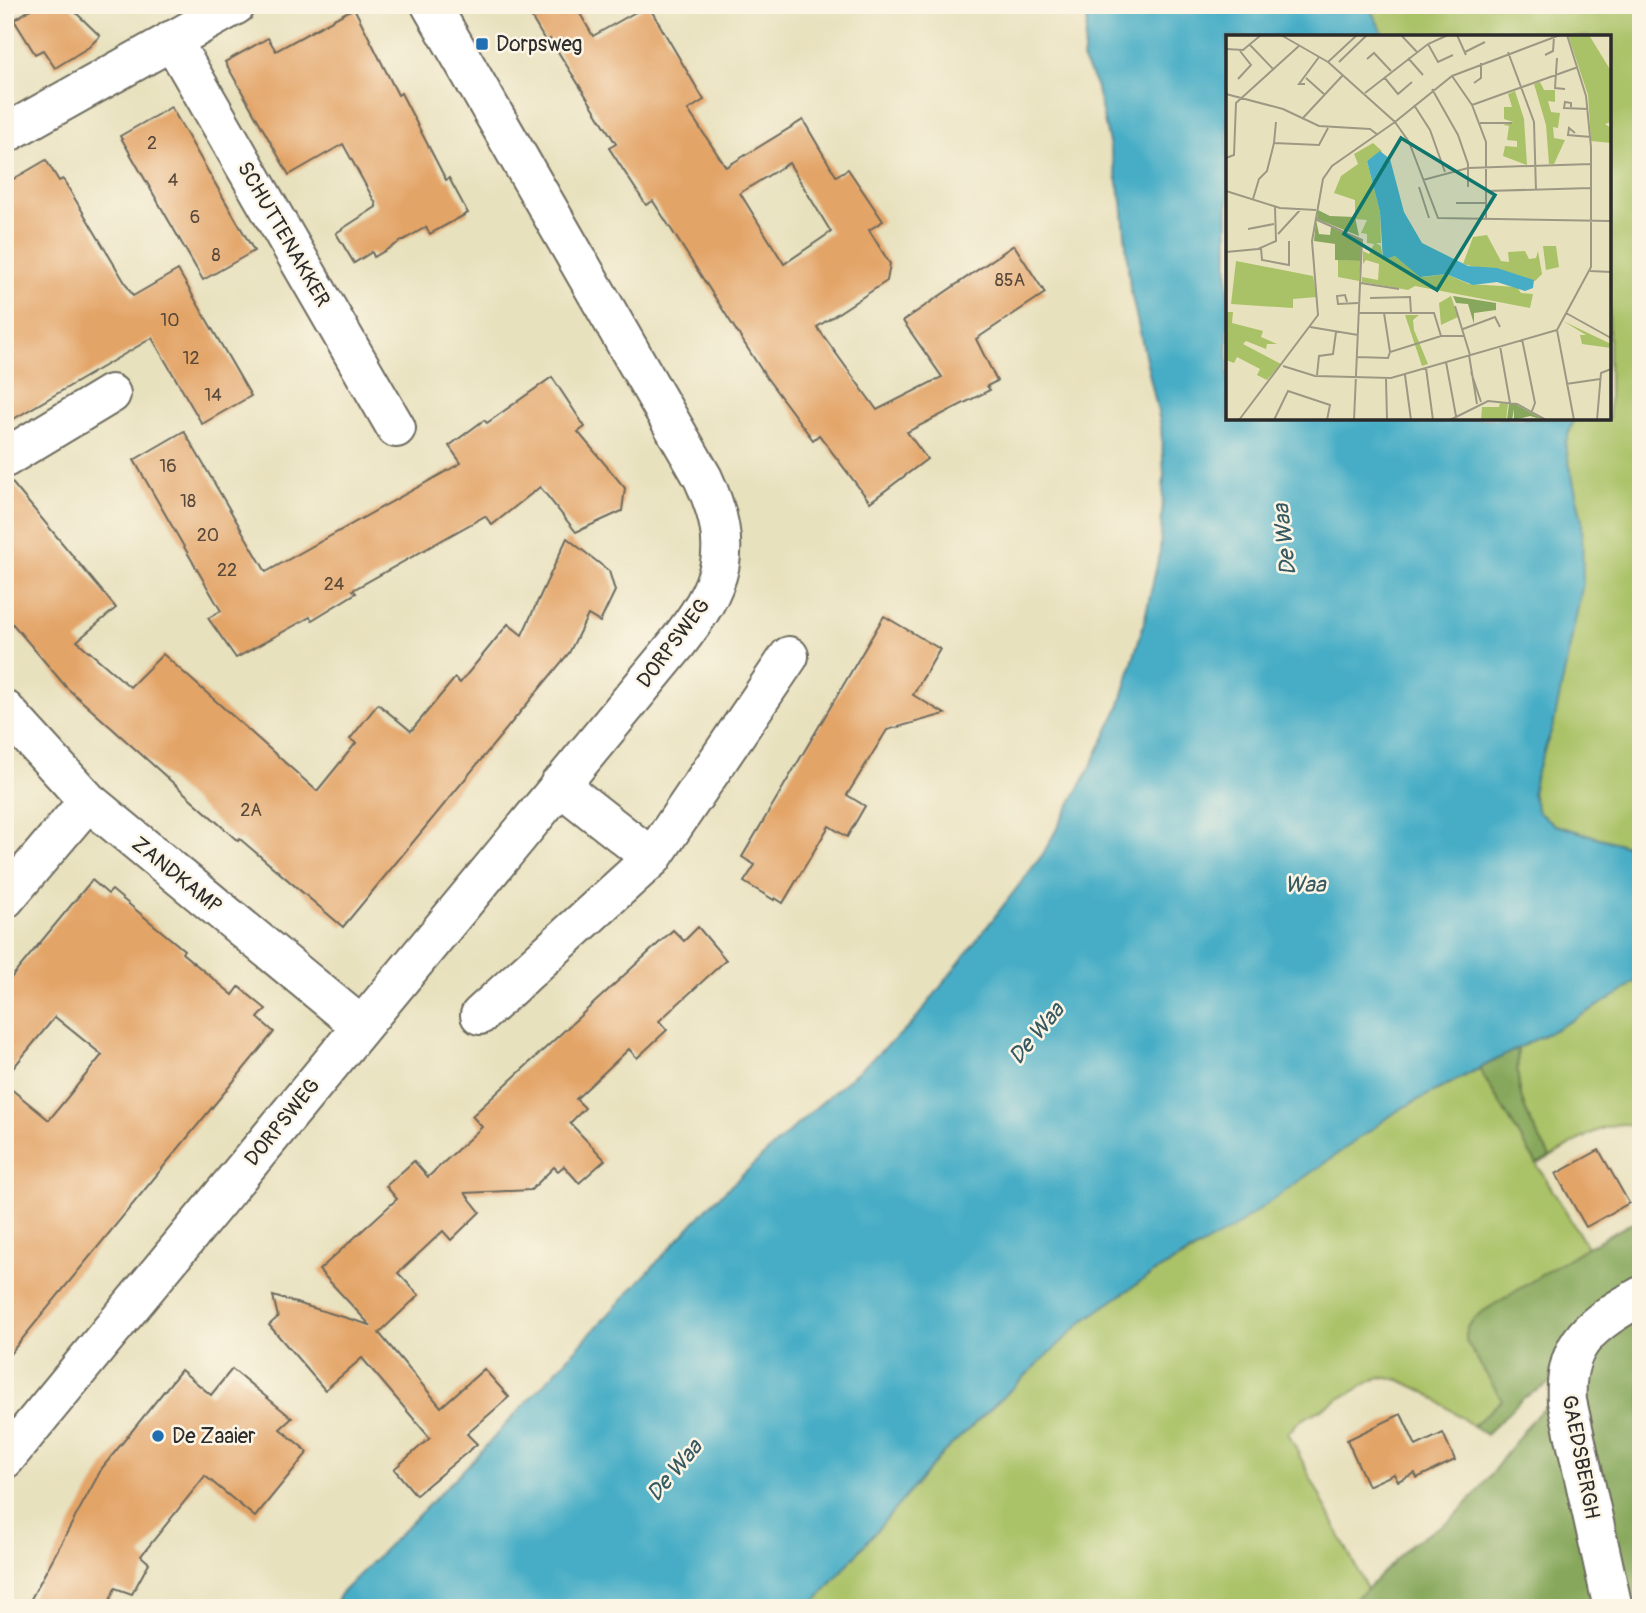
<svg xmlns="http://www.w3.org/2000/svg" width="1646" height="1613" viewBox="0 0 1646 1613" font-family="Pangolin,sans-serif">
<rect width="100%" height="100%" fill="#fcf5e5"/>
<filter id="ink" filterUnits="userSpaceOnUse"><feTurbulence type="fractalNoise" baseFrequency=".0143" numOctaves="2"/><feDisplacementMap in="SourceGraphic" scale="14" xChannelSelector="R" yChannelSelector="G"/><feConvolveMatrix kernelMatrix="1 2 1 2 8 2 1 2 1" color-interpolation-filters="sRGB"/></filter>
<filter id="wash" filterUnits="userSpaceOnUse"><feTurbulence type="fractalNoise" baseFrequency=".00686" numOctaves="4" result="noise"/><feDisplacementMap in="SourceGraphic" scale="28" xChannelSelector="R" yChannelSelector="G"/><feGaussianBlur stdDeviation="1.57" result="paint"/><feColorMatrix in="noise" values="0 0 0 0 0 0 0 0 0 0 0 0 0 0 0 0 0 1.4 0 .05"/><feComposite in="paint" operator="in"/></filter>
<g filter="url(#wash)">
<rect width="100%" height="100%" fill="#e8e1be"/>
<g fill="#aac267" stroke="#6a7649" stroke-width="2">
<path d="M1368,5H1641V850L1555,825L1538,812L1532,793L1582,520L1565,444L1574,418H1609V37H1385Z"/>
<path d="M1641,977V1130C1618,1110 1572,1145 1550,1157C1527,1117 1514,1096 1518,1048C1560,1027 1603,1006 1641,977Z"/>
<path d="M1479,1069L1587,1247L1479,1314L1466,1328V1341L1502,1400L1473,1426L1427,1393L1400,1380L1379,1377L1298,1422L1288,1433L1367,1589L1343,1608H810L943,1453L1086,1319L1153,1273L1193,1252L1400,1109Z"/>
</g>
<g fill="#87a85c" stroke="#596a44" stroke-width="2">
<path d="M1518,1048C1514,1096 1527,1117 1550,1157L1537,1164L1479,1069Z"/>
<path d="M1641,1218V1282L1552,1382L1522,1399L1486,1435L1473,1426L1502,1400L1466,1341V1328L1479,1314L1587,1247Z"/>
<path d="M1641,1311V1608H1623L1577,1404L1584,1355Z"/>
<path d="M1551,1406L1603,1608H1352L1350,1603L1367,1589L1411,1544L1452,1519L1475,1495L1531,1421L1541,1411Z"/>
</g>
<path fill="#47adc6" stroke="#396c78" stroke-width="2" d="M1089,5H1368L1385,37H1228V418H1574L1565,444L1582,520L1583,583L1554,723L1536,774L1532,793L1538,812L1555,825L1641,850V977L1622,992L1573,1020L1400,1109L1232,1229L1153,1273L1086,1319L943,1453L810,1608H333L342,1592L471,1462L712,1203L813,1110L911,1025L1043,854L1091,766L1120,705L1144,622L1160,551L1164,474L1161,426L1130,288L1122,201L1096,85L1083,61Z"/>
<g id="blocks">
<g fill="#e3a468" fill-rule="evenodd">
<path d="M37,5H68L100,36L89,47L55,68L43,50L35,54L14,20Z"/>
<path d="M524,5H575L593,36L648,5L704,100L688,110L726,167L803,120L836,176L848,169L883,221L869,230L890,264L887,281L817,327L877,410L942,377L903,321L1014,245L1045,293L976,339L997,381L987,386L990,390L907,432L927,459L870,502L819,435L813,440L766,377L653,201L646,205L609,148L616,144L550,39L546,42ZM789,163L831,232L784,264L740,193Z"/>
<path d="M354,8L398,95L401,93L446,180L449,178L468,213L430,234L426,227L374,257L372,252L354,263L336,233L376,207V204L343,144L289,175L225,62L268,38L276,51Z"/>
<path d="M171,107L254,251L203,280L120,136Z"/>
<path d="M46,160L59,181L63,179L133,296L178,270L251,396L202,424L152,338L5,424V184Z"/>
<path d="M552,377L585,427L578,432L625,488L622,511L576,532L540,487L492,525L485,516L353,590L356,593L312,620L310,617L236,658L208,618L221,611L134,460L184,431L266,572L461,463L449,446L484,420L487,423Z"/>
<path d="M9,479L116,608L77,641L130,687L163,654L317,791L356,743L350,739L378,704L411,731L455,678L460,683L508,624L522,635L567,538L609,571L615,591L600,622L588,615L569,653L343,927L240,839L238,841L67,688L5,615V480Z"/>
<path d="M884,616L940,649L913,695L945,714L887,730L847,795L865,806L847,837L829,826L783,903L775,898L774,900L744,882L755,865L742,857Z"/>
<path d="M92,880L108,894L112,890L184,950L182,953L233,995L239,987L266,1009L258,1018L274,1032L5,1360V1084L49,1120L102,1055L55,1017L5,1078V985Z"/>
<path d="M698,927L726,960L659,1021L667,1030L637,1058L629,1049L576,1099L585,1108L570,1123L605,1160L579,1183L564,1166L558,1171L554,1167L531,1190L465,1193L480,1212L451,1240L443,1231L398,1273L419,1295L379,1333L441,1407L484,1369L509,1397L467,1434L477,1444L416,1495L394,1469L430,1438L362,1358L325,1390L269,1325L278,1317L273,1296L370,1325L319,1270L397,1199L386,1186L414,1161L428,1177L482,1127L472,1116L673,930L684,941Z"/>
<path d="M1599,1150L1629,1203L1586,1227L1556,1174Z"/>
<path d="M232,1369L292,1418L280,1429L308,1452L255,1517L205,1476L141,1556L149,1563L132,1594L115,1588L107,1608H26L102,1468L181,1370L211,1395Z"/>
<path d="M1401,1414L1416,1446L1443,1433L1455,1460L1417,1478L1415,1473L1398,1481L1394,1474L1368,1486L1347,1440Z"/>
</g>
</g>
</g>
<g filter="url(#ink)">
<use href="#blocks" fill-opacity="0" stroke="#6d6b5e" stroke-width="2"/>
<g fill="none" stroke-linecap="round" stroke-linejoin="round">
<g stroke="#6d6b5e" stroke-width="42">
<g id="minor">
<path d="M172,40L396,428"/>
<path d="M5,134L236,5"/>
<path d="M5,458L111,394"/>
<path d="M5,710L88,801L361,1026"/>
<path d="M559,785L652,858"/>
<path d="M5,899L88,801"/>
<path d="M480,1015L652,858L789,656"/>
<path d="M5,1459L676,645C723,585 736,550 703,478L431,5"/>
<path d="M1613,1608L1567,1401C1563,1342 1594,1323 1641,1296"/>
</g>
</g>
<use href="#minor" stroke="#fff" stroke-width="38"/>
</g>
</g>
<g fill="#1f6fb2" stroke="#fcf5e5" stroke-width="2.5">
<rect x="475" y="37" width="14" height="14" rx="3.5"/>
<circle cx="158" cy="1436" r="7"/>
</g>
<g text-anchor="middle" stroke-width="5" stroke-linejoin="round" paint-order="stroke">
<g font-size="18" fill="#59493a">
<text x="152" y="149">2</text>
<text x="173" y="186">4</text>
<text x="195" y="223">6</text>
<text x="216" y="261">8</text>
<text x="1010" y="286">85A</text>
<text x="170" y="326">10</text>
<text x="191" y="364">12</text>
<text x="213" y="401">14</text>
<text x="168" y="472">16</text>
<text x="188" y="507">18</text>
<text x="208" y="541">20</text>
<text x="227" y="576">22</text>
<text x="334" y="590">24</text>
<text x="251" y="816">2A</text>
</g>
<g font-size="21" fill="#2b2b2b" stroke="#fcf5e5" text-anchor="start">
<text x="496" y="51">Dorpsweg</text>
<text x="172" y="1443">De Zaaier</text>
</g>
<g font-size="21" fill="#2b2b2b" stroke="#fcf5e5">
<text transform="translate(284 234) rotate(60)" y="7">SCHUTTENAKKER</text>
<text transform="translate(673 643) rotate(-53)" y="7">DORPSWEG</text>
<text transform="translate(177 875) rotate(39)" y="7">ZANDKAMP</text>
<text transform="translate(282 1122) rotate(-51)" y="7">DORPSWEG</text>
<text transform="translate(1581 1457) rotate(79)" y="7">GAEDSBERGH</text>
</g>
<g font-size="23" font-style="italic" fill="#355861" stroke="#fcf5e5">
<text transform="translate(1284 540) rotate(-96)" y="8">De Waa</text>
<text x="1305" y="892">Waa</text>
<text transform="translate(1036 1033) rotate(-50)" y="8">De Waa</text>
<text transform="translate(674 1470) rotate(-50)" y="8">De Waa</text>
</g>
</g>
<g transform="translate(1226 35)">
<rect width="385" height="385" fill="#e8e1be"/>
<path d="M342,0H363L385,36V87L379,89L385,93V108L365,106L362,60ZM314,47L318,55H329V67L322,66L325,77L334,78L332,93L327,92L328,103L339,105L328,129H323L320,90L308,49ZM289,56L298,84L301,130L277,121L279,111L291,112V106L281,105L283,91L277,90L287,87L278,84V72H286L282,59ZM147,108L156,116L141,126L154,177L155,208H150L155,211L157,225L169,221L197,242L220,239L243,249L291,252L295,258L307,259L304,273L189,251L182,255L136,247V242L152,245L153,229L140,225L137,229V216L143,219L148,209L141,208V199L135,198L141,185L129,184V165L108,158L115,141L132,129L128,119ZM261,200L275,226L283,227L282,217L299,216L303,224L310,223L312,216L316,239L309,246L237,229L247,202ZM317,211H330L333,232L320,235ZM112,225L135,226L133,246L112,242ZM10,226L87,241L91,262L67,264V273L5,269ZM225,261L232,282L215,290L213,268ZM0,277H7L6,288L37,296L35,302L51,309H41L40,314L20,306L17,309L55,329L41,345L31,340L34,334L11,322L8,328L0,325ZM179,280H193L187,285L188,295L202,329L196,331ZM337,286L385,309V313L356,309L354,300H360ZM274,368L282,369L280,385H255L256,372H273Z" fill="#aac267"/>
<path d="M92,175L104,181L129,182L133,201L91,184ZM90,185L93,199L104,200L105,192L135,205V226L109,225V209L88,206ZM227,261L270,268V275L248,278V289L242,269L230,268ZM283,369H289L318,385L304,381L288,385V374L286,385H281Z" fill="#87a85c"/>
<path d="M154,116L164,124L178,177L196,208L242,231L271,233L308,245L307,253L299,256L271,247L247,250L220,239L194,242L169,221L157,225L154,177L141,126Z" fill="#47adc6"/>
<path fill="none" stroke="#9c9883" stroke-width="2" d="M55,0L102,27M175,0L191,17M231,0L240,20M334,0L226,41L169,87L183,107L212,183L385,186M341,0L360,61L365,112V232L331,295L348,385M202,9L212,27L227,20M24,10L48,35M0,14L17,15L35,0M239,17L259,7M282,17L308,87L310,156M319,20L327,16L328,2M182,23L197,40M331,23L329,53L339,54M141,24L148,18L165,36M113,27L141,0M226,41L246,70L260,107V185M158,42L172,59L186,47M80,43L99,60M12,44L25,30L14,16M248,48L255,43V28M79,49H73L93,22M206,54L232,100L242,129V152M139,58L202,9L222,0M0,59L57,74L93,91L144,94L152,100M188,70L204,95L219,137M246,70L352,32M345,72V68L339,67L338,73L362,74M76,84L117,40M254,88H286M349,98L343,93L342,100L365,102M48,108L50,87M0,123L8,120L10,68L74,10M197,145L242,133L365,129M193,152L203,183M0,156L54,173L90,175M261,156L365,153M27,164L33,144L41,136L48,108L93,110L102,93M230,168H261M89,184L136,205L128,385M22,194L48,189M52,199L75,174M35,213L36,225L63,230V206M0,217L32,214L50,206L49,172M364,236L385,237M135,248L173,254M144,263L184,262L185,278M121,267L119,260L111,261L112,269L132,268M229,271L244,320M132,278H208L215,301M158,278L164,317M340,278L385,303M84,292L132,300M237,294L269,282L274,292M296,304L309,368L306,376M274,311L284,368M243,320L251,369M131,322L162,323L164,317L215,301H239M220,327L230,381M57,331L89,341L165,343L331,295M200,333L207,385M245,337L255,367M91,340L93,321L107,319L110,297M179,340L185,385M160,344L161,385M340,349L374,344M13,385L92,280L86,206L97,144L106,131L169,87L102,27L131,0M48,385L62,356L104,370L101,385M224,385L262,366L291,369L320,385M371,385L375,338L385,334"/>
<path fill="#0f766e" fill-opacity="0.15" stroke="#0f766e" stroke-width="3.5" d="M175,103L269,160L211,255L118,199Z"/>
<rect width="385" height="385" fill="none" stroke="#2b2b2b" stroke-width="3.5"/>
</g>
<rect width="1646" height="1613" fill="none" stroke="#fcf5e5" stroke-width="28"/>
</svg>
